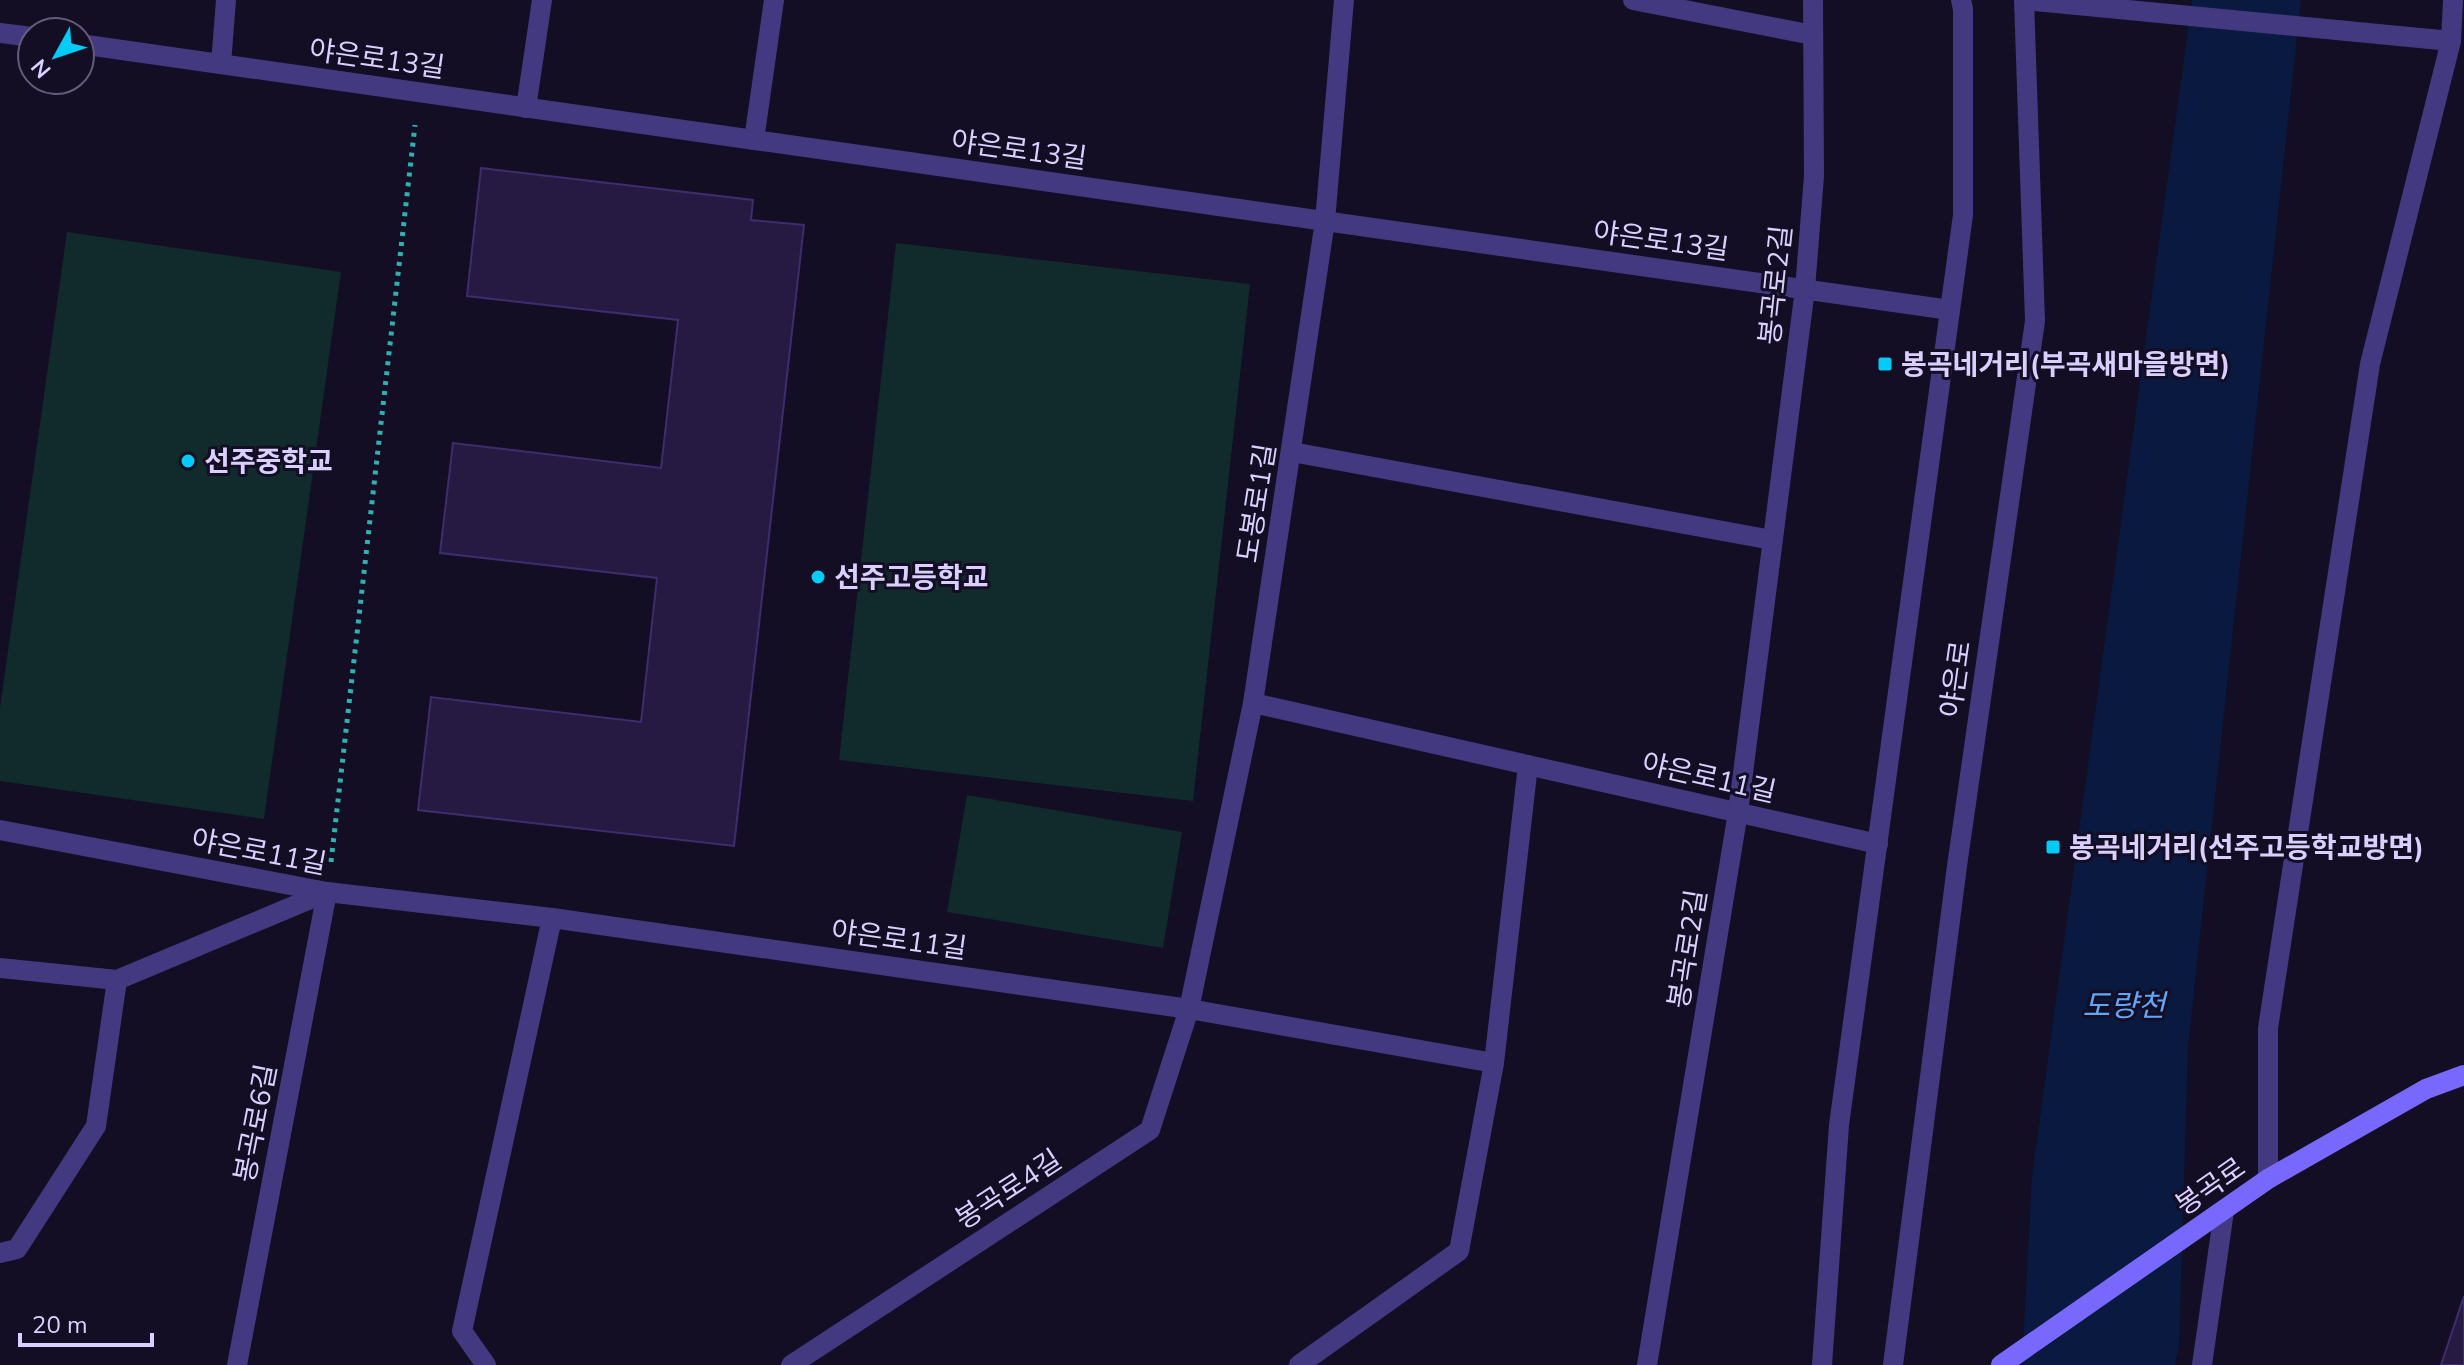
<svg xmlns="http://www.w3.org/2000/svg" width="2464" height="1365" viewBox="0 0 2464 1365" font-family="'Nunito Sans','Noto Sans KR',sans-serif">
<rect width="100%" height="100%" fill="#130e23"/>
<g fill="#112b2c">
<path d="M67,232L341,272L264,819L0,781V708Z"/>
<path d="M896,243L1250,284L1193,801L839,760Z"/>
<path d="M967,795L1182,832L1163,948L947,912Z"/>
</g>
<path fill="#0a1940" d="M2192,0H2301L2188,1047L2179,1346L2175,1365H2022L2032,1177Z"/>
<g fill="#261a43" stroke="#3f2c6f" stroke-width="2">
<path d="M481,168L753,200L751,220L804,225L734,846L418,810L431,697L641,722L657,578L440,553L453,443L661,468L678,320L467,296Z"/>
<path d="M2464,1296V1365H2441Z"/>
</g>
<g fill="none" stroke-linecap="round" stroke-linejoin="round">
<path stroke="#2fb0b3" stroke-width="5" stroke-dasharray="4 6" stroke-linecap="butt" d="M331,862L415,125"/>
<path stroke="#423981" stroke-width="20" d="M2268,1179V1028L2370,364L2451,41"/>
<g stroke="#423981" stroke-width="20">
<path d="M1633,0L1813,35"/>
<path d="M2024,0L2451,41L2453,0"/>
<path d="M0,33L32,37"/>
<path d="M80,44L1950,310"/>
<path d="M221,64L226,0"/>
<path d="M526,108L542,0"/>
<path d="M754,140L774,0"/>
<path d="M1292,452L1772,540"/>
<path d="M1253,703L1878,844"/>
<path d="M0,830L327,892L552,918L1189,1009L1494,1063L1528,765"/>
<path d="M0,968L117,980L327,892"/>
<path d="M0,1253L17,1249L96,1126L117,980"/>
<path d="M237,1365L327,892"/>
<path d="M486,1365L462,1331L552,918"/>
<path d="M791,1365L1150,1130L1189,1009L1253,703L1325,221L1344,0"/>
<path d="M1299,1365L1459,1251L1494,1063"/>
<path d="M1647,1365L1738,812L1805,289L1814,176L1813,0"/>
<path d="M2202,1365L2224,1211"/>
</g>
<g stroke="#423981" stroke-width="20">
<path d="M1822,1365L1839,1125L1963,215V9L1961,0"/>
<path d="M1893,1365L1957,866L2035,321L2024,0"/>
</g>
<path stroke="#7868fe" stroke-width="20" d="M2001,1365L2268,1179L2426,1089L2464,1075"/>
</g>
<g fill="#02cbf8" stroke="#130e23" stroke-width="3">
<rect x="1877" y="356" width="16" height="16" rx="4"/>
<circle cx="188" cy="461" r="8"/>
<circle cx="818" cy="577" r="8"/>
<rect x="2045" y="839" width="16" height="16" rx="4"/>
</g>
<g text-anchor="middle" stroke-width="6" stroke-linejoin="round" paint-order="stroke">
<g font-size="28" fill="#d9d0ff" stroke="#130e23">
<text transform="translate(377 58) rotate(8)" y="10">야은로13길</text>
<text transform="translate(1019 149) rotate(8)" y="10">야은로13길</text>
<text transform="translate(1661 240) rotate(8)" y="10">야은로13길</text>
<text transform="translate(1775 285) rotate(-84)" y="10">봉곡로2길</text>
<text transform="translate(1256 503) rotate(-81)" y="10">도봉로1길</text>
<text transform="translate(1955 679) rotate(-82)" y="10">야은로</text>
<text transform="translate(1709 777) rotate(13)" y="10">야은로11길</text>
<text transform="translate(259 851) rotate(11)" y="10">야은로11길</text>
<text transform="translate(899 939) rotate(8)" y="10">야은로11길</text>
<text transform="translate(1687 949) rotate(-81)" y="10">봉곡로2길</text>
<text transform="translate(255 1123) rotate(-79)" y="10">봉곡로6길</text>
<text transform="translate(2210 1186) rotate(-35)" y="10">봉곡로</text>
<text transform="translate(1008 1189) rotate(-33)" y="10">봉곡로4길</text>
</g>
<g font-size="28" font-weight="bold" fill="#d9d0ff" stroke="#130e23" text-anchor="start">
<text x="1901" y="374">봉곡네거리(부곡새마을방면)</text>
<text x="204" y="471">선주중학교</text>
<text x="834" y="587">선주고등학교</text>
<text x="2069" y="857">봉곡네거리(선주고등학교방면)</text>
</g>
<g font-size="30" font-style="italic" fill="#5fa7fe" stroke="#130e23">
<text x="2124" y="1016">도량천</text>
</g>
</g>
<g transform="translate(56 56) rotate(230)"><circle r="38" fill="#130e23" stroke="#625c7b" stroke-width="2"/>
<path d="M0-6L14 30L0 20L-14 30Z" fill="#02cbf8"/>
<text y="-12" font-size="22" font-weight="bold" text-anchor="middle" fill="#d9d0ff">N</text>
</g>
<path d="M20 1333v12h132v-12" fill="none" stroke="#d9d0ff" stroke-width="4"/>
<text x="32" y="1333" font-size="24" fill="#d9d0ff" stroke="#130e23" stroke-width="6" paint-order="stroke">20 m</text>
</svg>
